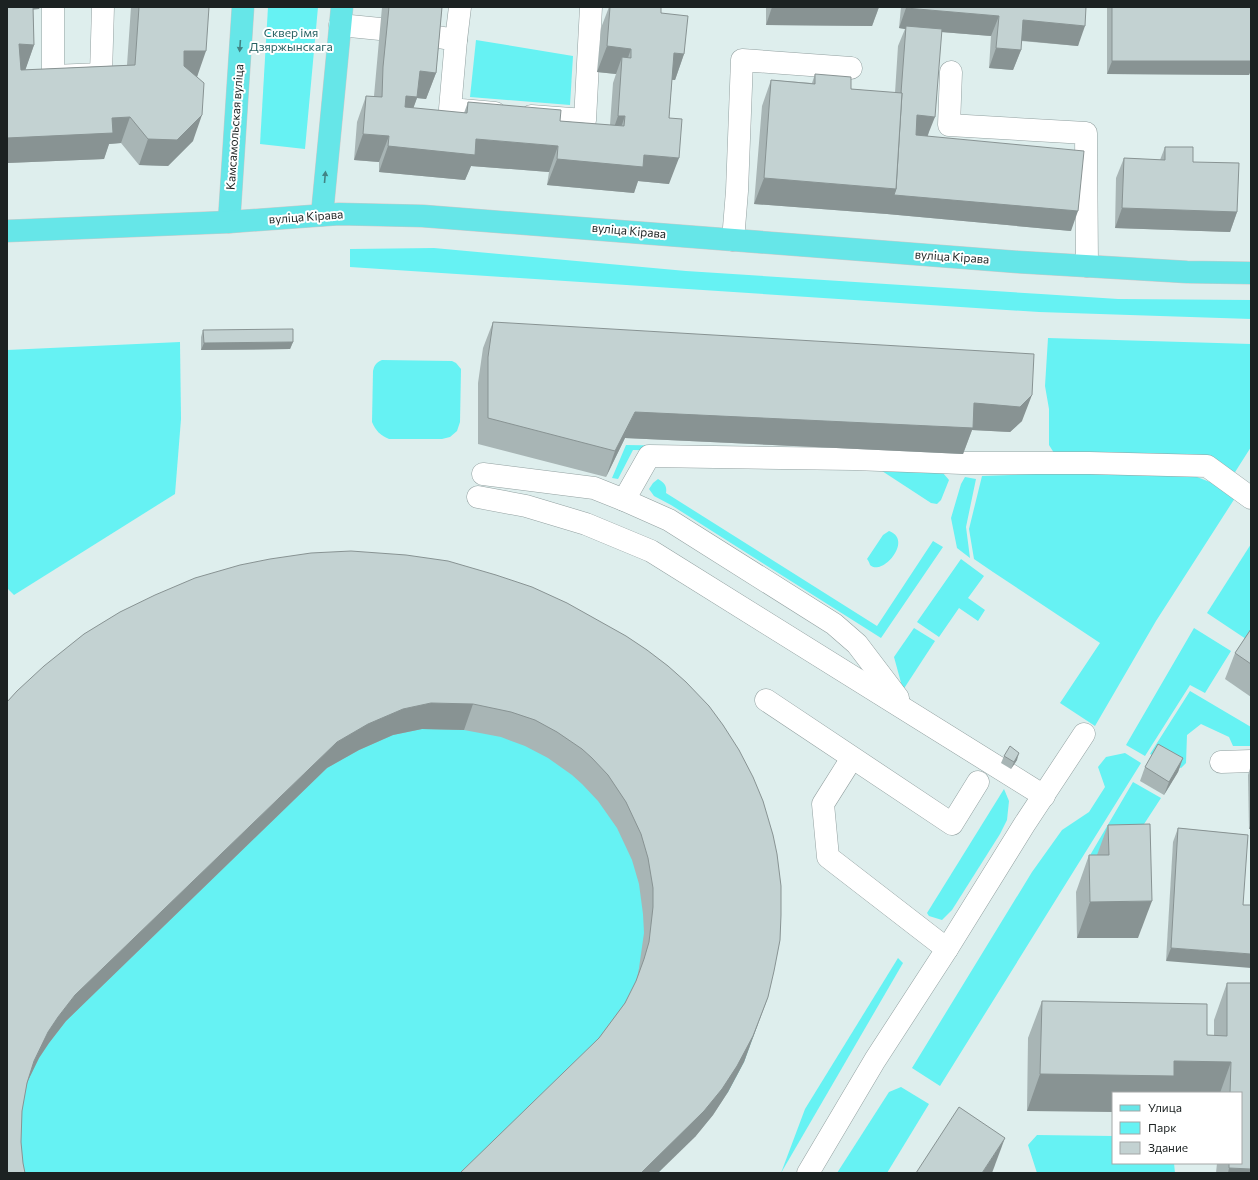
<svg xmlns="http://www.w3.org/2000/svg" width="1258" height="1180" viewBox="0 0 1258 1180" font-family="Commissioner,sans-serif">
<rect width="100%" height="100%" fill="#deeeed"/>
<g fill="#66f2f3">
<path d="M268,7H318L305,149L260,144Z"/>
<path d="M476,40L573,56L570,105L470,97Z"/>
<path d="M434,248L686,271L1041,294L1118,299L1251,300V319L1039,312L350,267V249Z"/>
<path d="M1048,338L1251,344V447L1230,480L1054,453L1049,445V409L1045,386Z"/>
<path d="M180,342L181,419L175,494L14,595L7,588V350Z"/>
<path d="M382,360L452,361L456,363L461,369L460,422L457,431L450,437L442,439H389C380,435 376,431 372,422L373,371C374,365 377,362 382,360Z"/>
<path d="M626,445L686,446L684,451L633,450L618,479L612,478Z"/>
<path d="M882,471L943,473L949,480L941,500L937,504L931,503Z"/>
<path d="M1089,472L1192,475L1225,488L1235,498L1156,621L1095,726L1060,703L1100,643L993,572L974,559L969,529L982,476Z"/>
<path d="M965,477L976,479L966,527L970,558L957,548L951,518L961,484Z"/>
<path d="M658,479C665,483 667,486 666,493L877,626L933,541L943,547L881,638L671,505L654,496L649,489L653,483Z"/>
<path d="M889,531C914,540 882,577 870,565C870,564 868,560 867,559L883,535Z"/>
<path d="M1251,544V631L1246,639L1207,613Z"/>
<path d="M961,559L984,576L968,598L985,610L978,621L959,608L939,637L917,622Z"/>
<path d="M487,601L758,1023L744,1062L728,1092L658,1173H7V717Z"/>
<path d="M914,628L935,641L903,690L894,657Z"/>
<path d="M1194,628L1231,651L1205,693L1190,685L1145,756L1126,745Z"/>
<path d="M1190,691L1251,727V746H1233L1229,737L1201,724L1187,735L1186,763L1181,768L1150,754Z"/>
<path d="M1125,753L1141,763L940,1086L912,1068L1032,872L1062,830L1089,812L1105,787L1098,767L1106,757Z"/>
<path d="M1133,782L1161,798L1133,841L1132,855L1089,857Z"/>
<path d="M1004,789L1009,801L1007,820L1000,834L952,910L942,920L929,916L927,913Z"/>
<path d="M898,958L903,963L781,1173L805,1109Z"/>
<path d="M901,1087L929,1104L887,1173H837L889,1092Z"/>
<path d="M1037,1135L1113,1136V1163H1174L1175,1173H1037L1028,1145Z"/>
</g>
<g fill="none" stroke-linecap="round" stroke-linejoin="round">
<g stroke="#92a0a0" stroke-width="23">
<g id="minor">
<path d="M53,7V76L101,74L103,7"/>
<path d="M340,25L380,29"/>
<path d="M432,36L456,40L450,109L495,113"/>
<path d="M456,40L460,7"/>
<path d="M951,72L949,125L1086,133L1087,266"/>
<path d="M531,116L585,120L591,7"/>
<path d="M733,240L737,191L742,60L851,68"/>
<path d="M483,474L594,488L624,500L669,520L834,624L857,644L898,698"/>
<path d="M478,497L526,506L586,524L651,551L1044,796"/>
<path d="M624,500L649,456L853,459L962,463H1089L1207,466L1251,498"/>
<path d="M766,700L952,824L978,782"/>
<path d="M852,758L823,804L828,857L947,949"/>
<path d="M1221,762L1251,761"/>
<path d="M808,1173L875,1060L947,949L1024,825L1084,734"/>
</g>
</g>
<g stroke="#c9caca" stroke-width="23">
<g id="major">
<path d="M322,215L342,7"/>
<path d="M229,222L243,7"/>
<path d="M7,231L229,222L339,214L423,216L1018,262L1187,272L1251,273"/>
</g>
</g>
<use href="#minor" stroke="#fff" stroke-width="22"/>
<use href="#major" stroke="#66e6e8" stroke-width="22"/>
</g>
<g fill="#a8b5b5">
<path d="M7,7L39,9H33L34,45L25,70L127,65L131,7H209L197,77L193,141L168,166L139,165L121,143L109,144L104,159L7,163Z"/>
<path d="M382,7H442L436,73L426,99L417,98L413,108L464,113L468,102L560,121L610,125L613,83L616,74L597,72L601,28L609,7H661V13L684,54L675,80H672L669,118V184L638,181L634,193L547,185L549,172L471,166L465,180L379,172V162L354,160L357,122L366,96H374Z"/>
<path d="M766,7H879L872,26L766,25Z"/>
<path d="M901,7H1086L1078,46L1021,41V50L1013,70L989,68L991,36L941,32L928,136L1071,231L887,214L754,204L762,106L771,80L812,83L815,74L851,89L895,93L898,46L905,29L899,28Z"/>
<path d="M1107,7H1251V70L1249,75L1107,74Z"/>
<path d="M1165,147L1193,162L1237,212L1230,232L1115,228L1116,178L1124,158L1160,160Z"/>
<path d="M493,322L1022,421L1010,432L972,430L963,454L625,438L606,477L478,444V383L483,348Z"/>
<path d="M203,330L293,342L290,349L201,350V337Z"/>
<path d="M496,575L758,1023L744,1062L728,1092L713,1115L695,1137L599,1038L625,1003L636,983L639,968L644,933L643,914L639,884L632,860L617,828L598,801L582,784L572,775L548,758L525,746L501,737L464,730L422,729L393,735L359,750L327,768L66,1021L49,1043L39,1058L28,1080L7,1173V702Z"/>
<path d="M1251,629V697L1225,679L1235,653Z"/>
<path d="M1004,756L1017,760L1011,769L1001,763Z"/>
<path d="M1183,758L1178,772L1164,795L1140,781L1145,767Z"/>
<path d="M1251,765V829H1249L1248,775Z"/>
<path d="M1108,825L1138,938H1077L1076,892L1089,855H1097Z"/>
<path d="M1178,828L1248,835L1166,961L1173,842Z"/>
<path d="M1227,983L1251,1173H1216L1217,1163H1241V1093H1113L1027,1111L1028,1038L1042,1001L1207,1035L1214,1036V1020Z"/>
</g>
<g fill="#889393">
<path d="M24,7H40L39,9L22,11Z"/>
<path d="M772,7H879L872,26L766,25Z"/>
<path d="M906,8L999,16L991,36L905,29L906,26L905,29L899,28Z"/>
<path d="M1023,20L1085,26L1078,46L1016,40Z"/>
<path d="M19,44L34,45L25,71L10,70Z"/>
<path d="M607,46L631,49L622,75V57L616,74L597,72Z"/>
<path d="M996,48L1021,50L1013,70L989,68Z"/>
<path d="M184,51H206L197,77H174Z"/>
<path d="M674,53L684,54L675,80L665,79Z"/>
<path d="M1251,60V70L1249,75L1107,74L1112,61Z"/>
<path d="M420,71L436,73L426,99L417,98L408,123L396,122L406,96Z"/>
<path d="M202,115L193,141L168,166L139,165L148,139Z"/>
<path d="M917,115L935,117L927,137L910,135Z"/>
<path d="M618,116H625L616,142H609Z"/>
<path d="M130,117L121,143L109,144L104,159L7,163V138L112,118Z"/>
<path d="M363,134L389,136L379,162L354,160Z"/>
<path d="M476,139L558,146L549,172L471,166L465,180L379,172L388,146Z"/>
<path d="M644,155L679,158L669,184L638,181L634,193L547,185L557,159Z"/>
<path d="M764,178L896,189L1078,211L1071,231L887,214L754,204Z"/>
<path d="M1122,208L1237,212L1230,232L1115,228Z"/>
<path d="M293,342L290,349L201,350L204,343Z"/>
<path d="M1032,395L1022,421L1010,432L972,430L963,454L625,438L606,477L615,451L635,412L974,403Z"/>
<path d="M431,703L473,704L464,730L422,729L393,735L359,750L327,768L66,1021L49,1043L39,1058L25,1087L34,1061L48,1032L58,1017L75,995L337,742L368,724L403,709Z"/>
<path d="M1019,753L1017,760L1011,769L1014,762Z"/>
<path d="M1183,758L1178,772L1164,795L1169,782Z"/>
<path d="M1251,823V829H1249Z"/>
<path d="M1152,901L1138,938H1077L1090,902Z"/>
<path d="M1171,948L1251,954V968L1166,961Z"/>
<path d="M768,997L744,1062L728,1092L713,1115L695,1137L658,1173H641Z"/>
<path d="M1174,1061L1231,1062L1220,1093H1113V1112L1027,1111L1040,1074Z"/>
<path d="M1005,1138L992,1173H982Z"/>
<path d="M1229,1168L1251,1169V1173H1228Z"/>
</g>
<g fill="#c3d2d2" stroke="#889393">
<path d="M7,7H33L34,45L19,44L21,70L135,65L139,7H209L206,51H184V66L204,83L202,115L177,140L148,139L130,117L112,118L113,133L7,138Z"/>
<path d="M389,7H442L436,73L420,71L417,97L406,96L405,107L467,113L468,102L561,110L560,121L624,126L625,116H618L622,57L631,58V49L607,46L610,7H661V13L688,16L684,54L674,53L669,118L682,119L679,158L644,155L643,167L557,159L558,146L476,139L475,155L388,146L389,136L363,134L366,96L382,97L383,67Z"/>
<path d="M906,7H1086L1085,26L1023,20L1021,50L996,48L999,16L906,8Z"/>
<rect x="1112" y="7" width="139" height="54"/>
<path d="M906,26L942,29L935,117L917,115L916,135L1084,151L1078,211L894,195L896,189L902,93H901Z"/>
<path d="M815,74L851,77V89L902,93L896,189L764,178L771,80L815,84Z"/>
<path d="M1165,147H1193V162L1239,163L1237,212L1122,208L1124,158L1165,160Z"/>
<path d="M493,322L1034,354L1032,395L1020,407L974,403L973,428L635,412L615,451L488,418V357Z"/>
<path d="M293,329V342L204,343L203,330Z"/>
<path d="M351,551L406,555L448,561L496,575L532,587L567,603L626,636L647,650L668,666L686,682L709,706L723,725L739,750L753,777L763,801L773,835L777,854L781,886V915L780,940L774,971L768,997L753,1036L737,1066L722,1089L704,1111L641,1173H460L599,1038L625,1003L636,981L644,959L649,942L653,907V888L648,858L641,834L626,802L608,775L592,758L582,749L557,732L535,720L511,712L473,704L431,703L403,709L368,724L337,742L75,995L58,1017L48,1032L34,1061L27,1083L22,1111L21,1142L23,1163L25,1173H7V702L17,691L44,666L84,634L120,612L155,595L195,578L240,565L270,559L311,553Z"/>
<path d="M1251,629V664L1235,653Z"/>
<path d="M1158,744L1183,758L1169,782L1145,767Z"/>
<path d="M1010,746L1019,753L1014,762L1004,756Z"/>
<path d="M1150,824L1152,901L1090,902L1089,855H1109L1108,825Z"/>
<path d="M1178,828L1248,835L1243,905H1251V954L1171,948Z"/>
<path d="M1227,983H1251V1169L1229,1168V1163H1241V1093H1230L1231,1062L1174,1061V1076L1040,1074L1042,1001L1207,1004V1035L1227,1036Z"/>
<path d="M959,1107L1005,1138L982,1173H916Z"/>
</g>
<defs><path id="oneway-solid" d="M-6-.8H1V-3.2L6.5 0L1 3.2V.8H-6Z"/></defs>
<g fill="#418485">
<use href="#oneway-solid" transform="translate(240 46) rotate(94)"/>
<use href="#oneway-solid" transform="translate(325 177) rotate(-85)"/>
</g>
<g text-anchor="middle" stroke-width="4" stroke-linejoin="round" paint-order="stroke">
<g font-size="12" fill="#276162" stroke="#fff">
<text x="291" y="37">Сквер імя<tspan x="291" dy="14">Дзяржынскага</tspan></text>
</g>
<g font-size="12" fill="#1c2222" stroke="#fff">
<text transform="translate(235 127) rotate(-86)" y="4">Камсамольская вуліца</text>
<text transform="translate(306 217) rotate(-4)" y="4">вуліца Кірава</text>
<text transform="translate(629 231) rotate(5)" y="4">вуліца Кірава</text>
<text transform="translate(952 257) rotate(4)" y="4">вуліца Кірава</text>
</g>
</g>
<rect width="1258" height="1180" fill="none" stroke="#1c2222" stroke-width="16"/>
<rect x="1112" y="1092" width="130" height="72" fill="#ffffff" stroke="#a4a7a7"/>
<rect x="1120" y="1105" width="20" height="6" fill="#66e6e8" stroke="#a4a7a7"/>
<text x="1148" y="1112" font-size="12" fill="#1c2222">Улица</text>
<rect x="1120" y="1122" width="20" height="12" fill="#66f2f3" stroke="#a4a7a7"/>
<text x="1148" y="1132" font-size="12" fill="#1c2222">Парк</text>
<rect x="1120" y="1142" width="20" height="12" fill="#c3d2d2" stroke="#a4a7a7"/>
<text x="1148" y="1152" font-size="12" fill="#1c2222">Здание</text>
</svg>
